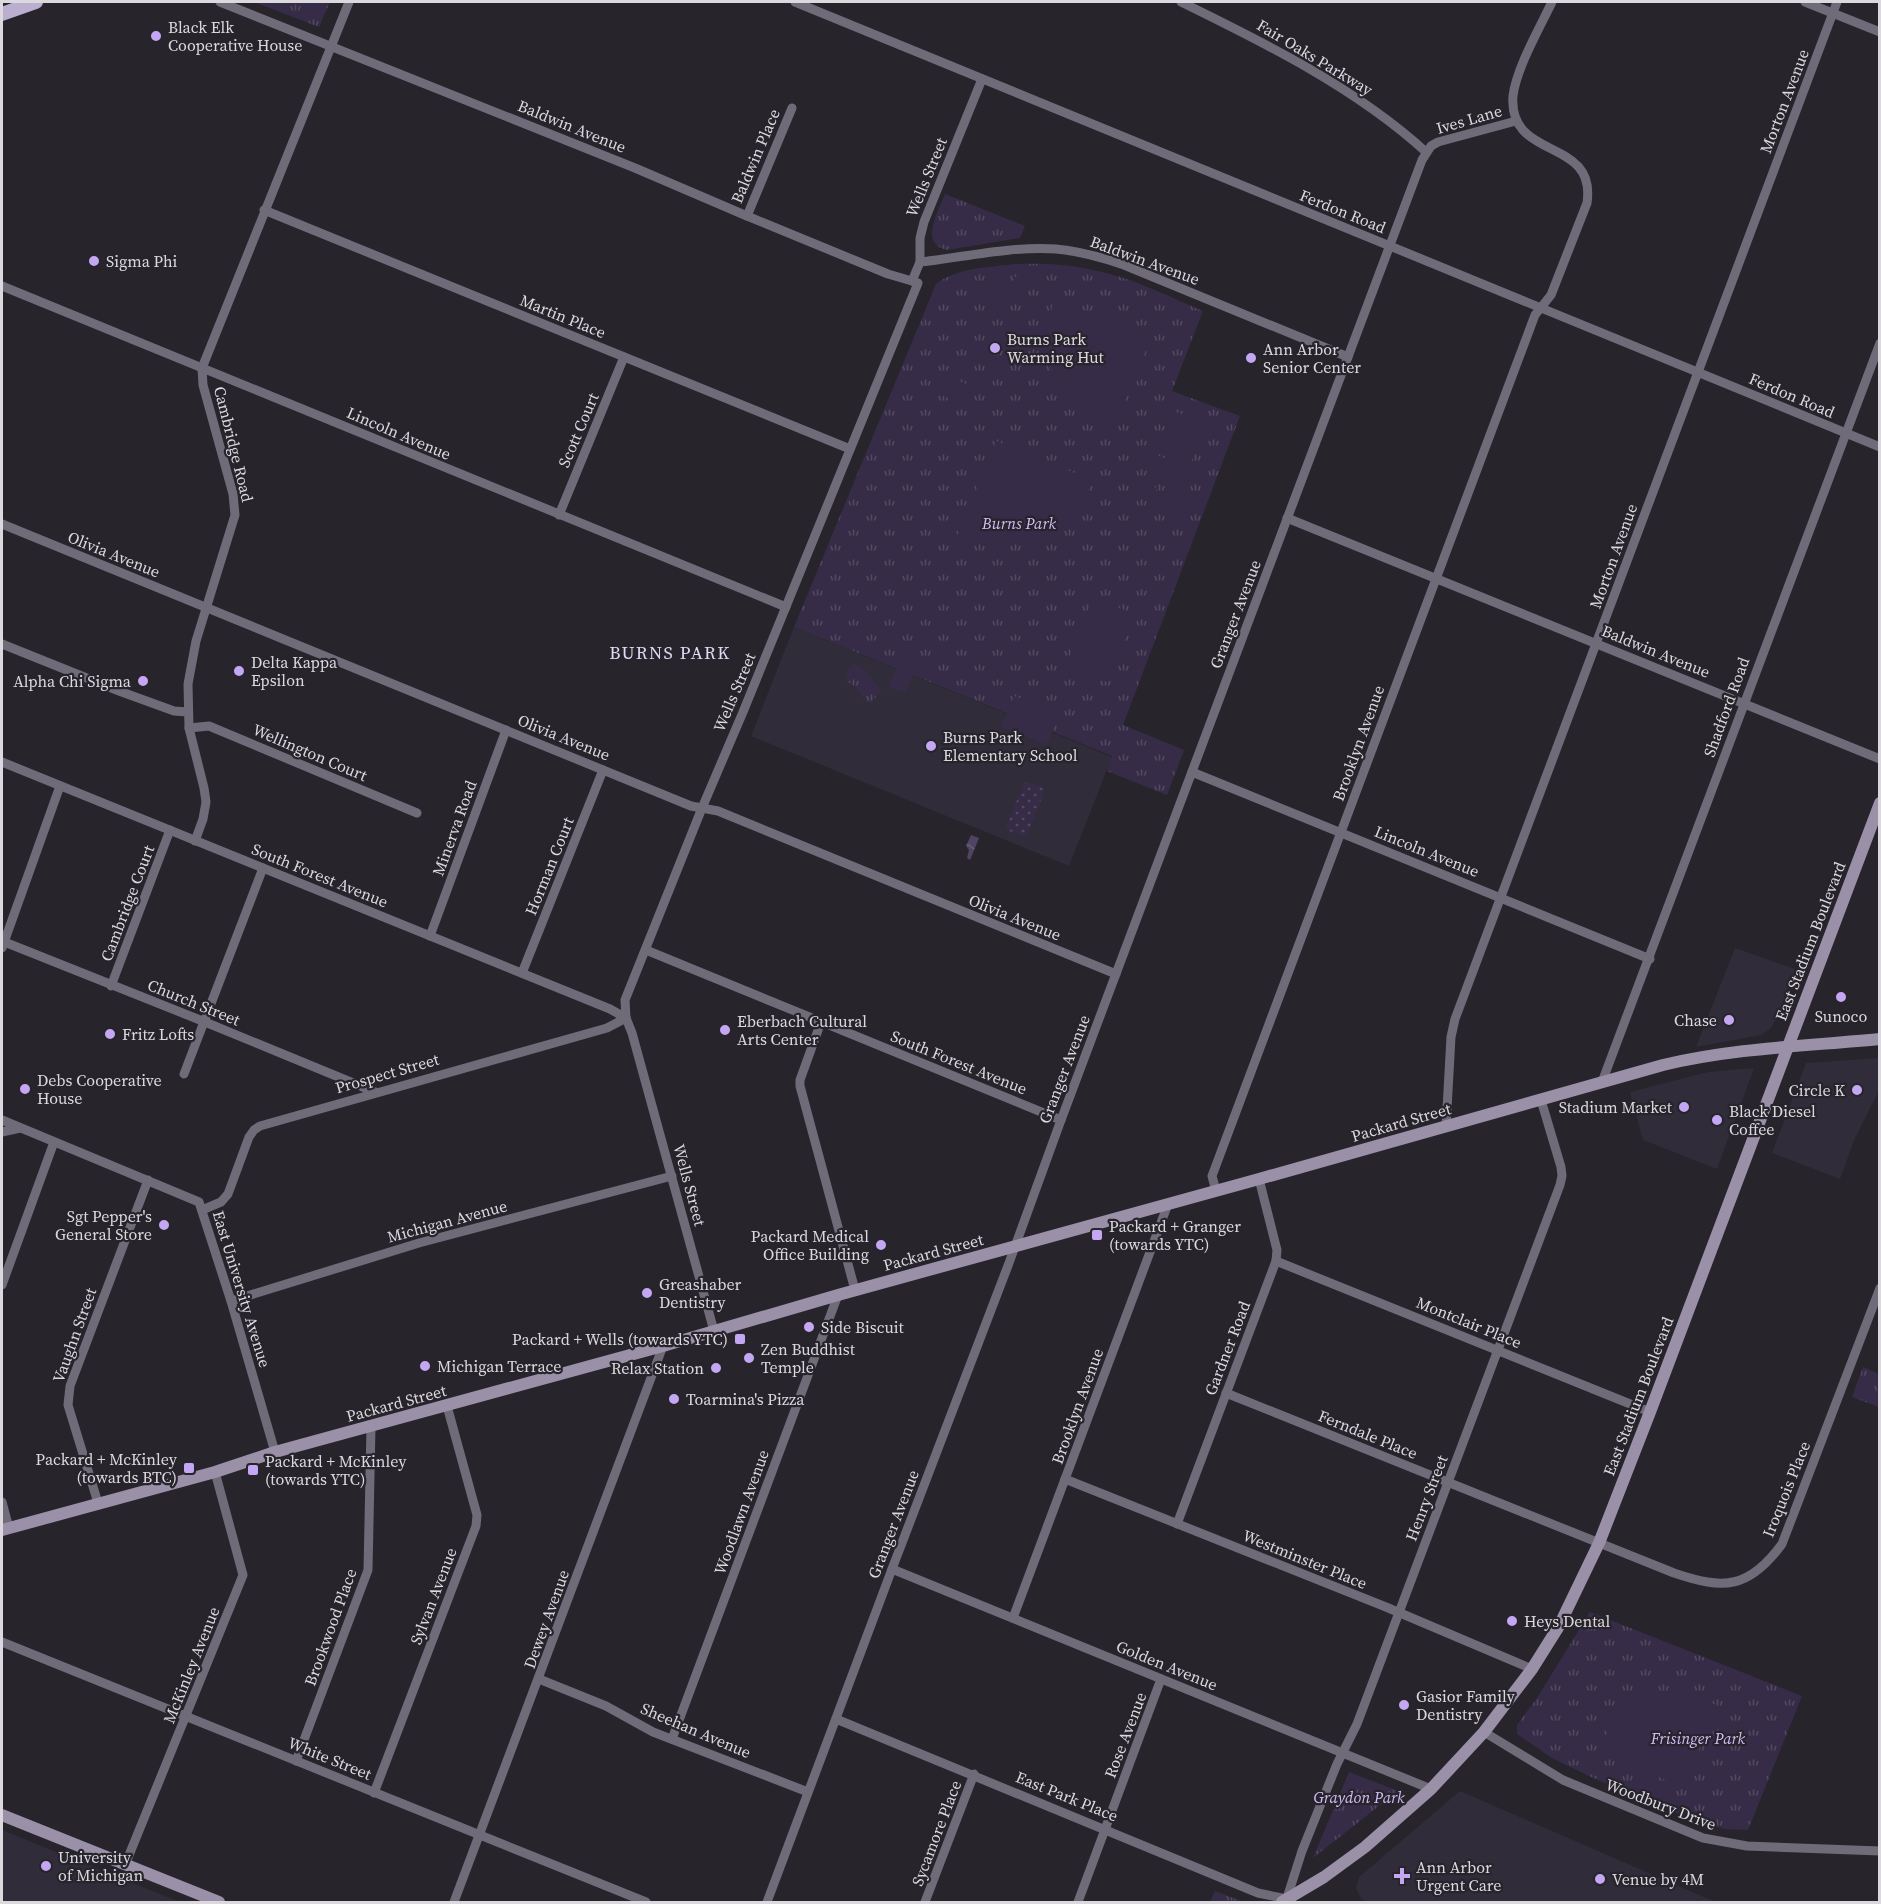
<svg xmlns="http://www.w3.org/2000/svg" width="1881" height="1904" viewBox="0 0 1881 1904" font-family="'Source Serif 4',serif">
<defs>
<pattern id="grass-tufts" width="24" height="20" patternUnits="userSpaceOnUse" patternTransform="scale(1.5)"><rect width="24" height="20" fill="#362c47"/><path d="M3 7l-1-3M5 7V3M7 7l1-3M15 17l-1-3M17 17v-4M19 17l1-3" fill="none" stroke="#524a61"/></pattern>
<pattern id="garden-dots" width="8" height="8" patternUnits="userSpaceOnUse" patternTransform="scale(1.5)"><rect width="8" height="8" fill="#362c47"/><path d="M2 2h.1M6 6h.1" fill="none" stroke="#524a61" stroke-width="1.8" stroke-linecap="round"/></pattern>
<pattern id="water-waves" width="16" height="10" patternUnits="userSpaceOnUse" patternTransform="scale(1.5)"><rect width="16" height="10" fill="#504463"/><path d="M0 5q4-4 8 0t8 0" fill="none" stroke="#695e79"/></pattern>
</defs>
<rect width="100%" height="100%" fill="#27242c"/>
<g fill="#312c39">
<path d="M794,627L1112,757L1069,866L751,736Z"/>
<path d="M1735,948L1795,969L1776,1020L1771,1028L1761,1035L1696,1047Z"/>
<path d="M1879,1058V1091L1855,1138L1840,1179L1772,1153L1806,1063Z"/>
<path d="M1754,1068L1717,1169L1643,1140L1630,1092L1708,1072Z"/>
<path d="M1460,1791L1699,1895L1717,1902H1367L1362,1900L1356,1888L1359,1877Z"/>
<path d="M2,1830L180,1902H2Z"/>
</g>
<g fill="url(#grass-tufts)">
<path d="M254,2H330L319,27Z"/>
<path d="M945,194L1025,226L1020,238L947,250C918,244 939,210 945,194Z"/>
<path d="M1014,264C1041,263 1067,264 1093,270C1131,277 1167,296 1203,311L1172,391L1240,416L1123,725L1184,750L1167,795L1107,771L1112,756L794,627L936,284C958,267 988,268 1014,264Z"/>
<path d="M855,664C867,669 872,682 882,689L871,703H868L855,687L846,680L848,669Z"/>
<path d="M1863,1367L1879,1374V1407L1852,1397Z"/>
<path d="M1590,1612L1802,1696L1748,1830L1724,1829L1692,1819L1591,1777L1552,1758L1517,1734V1725L1537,1698Z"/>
<path d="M1349,1772L1398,1791L1313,1858Z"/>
<path d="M1215,1891L1244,1902H1210Z"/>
</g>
<path fill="url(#garden-dots)" d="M1025,781L1045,789L1026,838L1005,829Z"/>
<g fill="#362c47">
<path d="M1038,273L1040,286L1017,290V297L993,301L991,287L1014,283V277Z"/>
<path d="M1054,298L1151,338L1111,436L1076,413L1053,379L1045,338Z"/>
<path d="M938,372L973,387L966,405L931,391Z"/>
<path d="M1171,410L1206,424L1199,440L1164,426Z"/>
<path d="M1163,432L1198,446L1191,462L1156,448Z"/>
<path d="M996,441L1094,481L1071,516L1037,539L996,547L956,539Z"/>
<path d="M1154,454L1189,468L1183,484L1148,470Z"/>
<path d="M1137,481L1157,488L1153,498L1133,490Z"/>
<path d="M1164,491L1184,499L1181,508L1161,500Z"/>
<path d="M1093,597L1134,614L1107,682L1066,666Z"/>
<path d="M901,655L918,662L906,693L889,687Z"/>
<path d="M1014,696L1059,714L1047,745L1001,727Z"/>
<path d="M1674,1691L1717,1705L1684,1787L1598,1754C1613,1713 1629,1694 1674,1691Z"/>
</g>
<path fill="url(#water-waves)" d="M971,835L979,838L970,860L967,858L969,850L966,846Z"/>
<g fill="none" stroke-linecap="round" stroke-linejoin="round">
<g stroke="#706b79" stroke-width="9">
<path d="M220,2L635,168L747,216L888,274L912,281"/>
<path d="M795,2L1880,447"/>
<path d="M1181,2C1265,43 1356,88 1426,152"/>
<path d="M1805,2L1880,32"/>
<path d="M264,210L850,449"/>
<path d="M747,216L792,108"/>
<path d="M920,262C965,257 1011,246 1056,249C1079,251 1101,257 1124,265L1348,357"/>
<path d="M2,286L786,607"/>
<path d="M559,515L624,357"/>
<path d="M1287,518L1880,759"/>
<path d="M2,524L691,806L718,811L1116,974"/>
<path d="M2,644L119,691L174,711L188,712"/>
<path d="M189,728L209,726L417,813"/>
<path d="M2,762L610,1009L626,1018"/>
<path d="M1192,772L1650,959"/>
<path d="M195,841L203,819L206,802L204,788L189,728L188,684L196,641L235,515L233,494L203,385L202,368L349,2"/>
<path d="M430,936L506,730"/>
<path d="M2,941L205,1022L375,1092"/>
<path d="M2,948L60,786"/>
<path d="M646,950L1061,1120"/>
<path d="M522,973L603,770"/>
<path d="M111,986L170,830"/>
<path d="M821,1022L800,1080V1086L855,1290"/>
<path d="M184,1074L263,868"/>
<path d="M1602,1082L1880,343"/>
<path d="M2,1120L199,1202L231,1301L275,1452"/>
<path d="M1446,1127L1451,1037L1455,1019L1837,2"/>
<path d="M2,1132L20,1128"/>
<path d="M1216,1191L1212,1176L1535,315L1551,295L1587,203C1597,136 1508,162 1513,96C1516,69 1540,27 1552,2"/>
<path d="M202,1210L221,1202L228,1194L249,1137L254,1130L260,1126L607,1028L626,1018"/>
<path d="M1276,1261L1650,1412"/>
<path d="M2,1285L54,1142"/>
<path d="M231,1301L419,1243L672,1176"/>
<path d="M714,1331L632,1033L626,1018L625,1000L702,808L743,712L918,283L912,281L920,262V238L924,222L982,79"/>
<path d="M1226,1393L1674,1573C1724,1590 1749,1589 1782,1544L1880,1288"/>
<path d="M1065,1479L1386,1607L1532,1669"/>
<path d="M2,1502L9,1528"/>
<path d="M98,1503L68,1405L70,1386L148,1180"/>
<path d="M1177,1524L1276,1261L1277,1250L1259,1179"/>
<path d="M892,1569L1431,1789"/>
<path d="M1013,1618L1168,1204"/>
<path d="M2,1642L646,1902"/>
<path d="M539,1679L606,1706L653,1732L808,1792"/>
<path d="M836,1719L1258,1893L1287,1899"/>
<path d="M1484,1732L1563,1780L1703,1838L1747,1846L1880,1851"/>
<path d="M672,1739L838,1295"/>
<path d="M296,1761L368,1570L371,1427"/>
<path d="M374,1793L476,1526L477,1515L447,1406"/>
<path d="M125,1865L243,1575L215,1472"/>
<path d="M1286,1901L1302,1851L1337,1764L1357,1724L1560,1185L1562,1176L1561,1167L1541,1100"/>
<path d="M454,1902L663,1346"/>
<path d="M767,1902L892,1569L1009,1263L1061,1120L1422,160L1431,146L1438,142L1516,121"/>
<path d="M925,1902L974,1774"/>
<path d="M1078,1902L1161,1679"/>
</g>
<g stroke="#9a91a9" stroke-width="12">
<path d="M2,1530L215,1472L275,1452L663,1346L838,1295L1259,1179L1663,1065C1733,1048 1807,1046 1880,1039"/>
<path d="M2,1815L219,1902"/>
<path d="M1282,1902L1324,1877L1365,1847L1431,1789L1484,1732L1532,1669L1559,1626L1599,1543L1650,1412L1880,803"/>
</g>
<path stroke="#baafce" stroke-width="14" d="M2,14L36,2"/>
</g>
<g fill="#c3a7f2" stroke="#27242c" stroke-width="2">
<circle cx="156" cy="36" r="6"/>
<circle cx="94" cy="261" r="6"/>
<circle cx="995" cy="348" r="6"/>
<circle cx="1251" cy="358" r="6"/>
<circle cx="239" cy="671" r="6"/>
<circle cx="143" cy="681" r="6"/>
<circle cx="931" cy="746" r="6"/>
<circle cx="1841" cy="997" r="6"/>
<circle cx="1729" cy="1020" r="6"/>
<circle cx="725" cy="1030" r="6"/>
<circle cx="110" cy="1034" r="6"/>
<circle cx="25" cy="1089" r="6"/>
<circle cx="1857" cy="1090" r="6"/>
<circle cx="1684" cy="1107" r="6"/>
<circle cx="1717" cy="1120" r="6"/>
<circle cx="164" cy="1225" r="6"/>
<rect x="1091" y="1229" width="12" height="12" rx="3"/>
<circle cx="881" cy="1245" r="6"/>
<circle cx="647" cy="1293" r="6"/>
<circle cx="809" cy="1327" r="6"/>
<rect x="734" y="1333" width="12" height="12" rx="3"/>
<circle cx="749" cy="1358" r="6"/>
<circle cx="425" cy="1366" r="6"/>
<circle cx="716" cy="1368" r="6"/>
<circle cx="674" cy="1399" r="6"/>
<rect x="183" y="1462" width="12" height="12" rx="3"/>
<rect x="247" y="1464" width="12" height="12" rx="3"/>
<circle cx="1512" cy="1621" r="6"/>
<circle cx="1404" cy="1705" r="6"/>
<circle cx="46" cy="1866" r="6"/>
<path d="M1399 1867h6v6h6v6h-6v6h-6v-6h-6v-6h6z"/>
<circle cx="1600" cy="1879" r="6"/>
</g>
<g text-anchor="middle" stroke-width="4.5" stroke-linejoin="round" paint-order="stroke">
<g font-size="16" fill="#dbd9de" stroke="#27242c" text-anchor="start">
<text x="168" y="33">Black Elk<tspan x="168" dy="18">Cooperative House</tspan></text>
<text x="106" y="267">Sigma Phi</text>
<text x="1007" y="345">Burns Park<tspan x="1007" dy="18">Warming Hut</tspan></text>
<text x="1263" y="355">Ann Arbor<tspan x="1263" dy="18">Senior Center</tspan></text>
<text x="251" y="668">Delta Kappa<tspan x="251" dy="18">Epsilon</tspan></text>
<text x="131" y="687" text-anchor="end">Alpha Chi Sigma</text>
<text x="943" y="743">Burns Park<tspan x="943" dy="18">Elementary School</tspan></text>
<text x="1841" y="1022" text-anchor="middle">Sunoco</text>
<text x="1717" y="1026" text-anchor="end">Chase</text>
<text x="737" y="1027">Eberbach Cultural<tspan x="737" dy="18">Arts Center</tspan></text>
<text x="122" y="1040">Fritz Lofts</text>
<text x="37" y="1086">Debs Cooperative<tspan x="37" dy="18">House</tspan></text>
<text x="1845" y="1096" text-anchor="end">Circle K</text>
<text x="1672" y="1113" text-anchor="end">Stadium Market</text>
<text x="1729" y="1117">Black Diesel<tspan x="1729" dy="18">Coffee</tspan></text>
<text x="152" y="1222" text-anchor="end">Sgt Pepper's<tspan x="152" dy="18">General Store</tspan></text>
<text x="1109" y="1232">Packard + Granger<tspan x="1109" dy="18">(towards YTC)</tspan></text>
<text x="869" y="1242" text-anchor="end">Packard Medical<tspan x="869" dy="18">Office Building</tspan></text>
<text x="659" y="1290">Greashaber<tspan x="659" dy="18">Dentistry</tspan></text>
<text x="821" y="1333">Side Biscuit</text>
<text x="728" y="1345" text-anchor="end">Packard + Wells (towards YTC)</text>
<text x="761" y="1355">Zen Buddhist<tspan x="761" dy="18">Temple</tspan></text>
<text x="437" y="1372">Michigan Terrace</text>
<text x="704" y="1374" text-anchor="end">Relax Station</text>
<text x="686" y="1405">Toarmina's Pizza</text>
<text x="177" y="1465" text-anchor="end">Packard + McKinley<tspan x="177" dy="18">(towards BTC)</tspan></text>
<text x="265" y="1467">Packard + McKinley<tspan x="265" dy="18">(towards YTC)</tspan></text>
<text x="1524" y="1627">Heys Dental</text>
<text x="1416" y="1702">Gasior Family<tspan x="1416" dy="18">Dentistry</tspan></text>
<text x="58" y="1863">University<tspan x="58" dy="18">of Michigan</tspan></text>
<text x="1416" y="1873">Ann Arbor<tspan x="1416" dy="18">Urgent Care</tspan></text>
<text x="1612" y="1885">Venue by 4M</text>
</g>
<g font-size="16" fill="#dbd9de" stroke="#27242c">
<text transform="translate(1315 57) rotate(31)" y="6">Fair Oaks Parkway</text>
<text transform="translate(1784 101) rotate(-69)" y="6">Morton Avenue</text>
<text transform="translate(1469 119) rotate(-16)" y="6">Ives Lane</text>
<text transform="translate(572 126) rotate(22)" y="6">Baldwin Avenue</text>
<text transform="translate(755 156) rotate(-67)" y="6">Baldwin Place</text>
<text transform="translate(926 177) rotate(-68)" y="6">Wells Street</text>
<text transform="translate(1343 211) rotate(22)" y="6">Ferdon Road</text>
<text transform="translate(1145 260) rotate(20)" y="6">Baldwin Avenue</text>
<text transform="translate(563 316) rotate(22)" y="6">Martin Place</text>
<text transform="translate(1792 395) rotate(23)" y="6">Ferdon Road</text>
<text transform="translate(578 430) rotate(-67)" y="6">Scott Court</text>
<text transform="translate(399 433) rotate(23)" y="6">Lincoln Avenue</text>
<text transform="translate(234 444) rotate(76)" y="6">Cambridge Road</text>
<text transform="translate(114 554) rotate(22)" y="6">Olivia Avenue</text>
<text transform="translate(1613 556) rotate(-70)" y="6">Morton Avenue</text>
<text transform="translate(1235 614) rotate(-69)" y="6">Granger Avenue</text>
<text transform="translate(1656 651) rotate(22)" y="6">Baldwin Avenue</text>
<text transform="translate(734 692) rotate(-67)" y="6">Wells Street</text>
<text transform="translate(1726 707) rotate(-70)" y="6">Shadford Road</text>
<text transform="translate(564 737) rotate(22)" y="6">Olivia Avenue</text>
<text transform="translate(1358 743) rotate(-70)" y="6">Brooklyn Avenue</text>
<text transform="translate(310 752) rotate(23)" y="6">Wellington Court</text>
<text transform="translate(454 828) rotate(-70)" y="6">Minerva Road</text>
<text transform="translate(1427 851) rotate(22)" y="6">Lincoln Avenue</text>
<text transform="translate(549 866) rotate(-68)" y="6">Horman Court</text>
<text transform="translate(320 875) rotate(22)" y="6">South Forest Avenue</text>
<text transform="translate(127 903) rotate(-69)" y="6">Cambridge Court</text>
<text transform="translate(1015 917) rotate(22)" y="6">Olivia Avenue</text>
<text transform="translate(1810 941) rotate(-69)" y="6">East Stadium Boulevard</text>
<text transform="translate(194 1002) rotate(22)" y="6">Church Street</text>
<text transform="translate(959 1062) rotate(22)" y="6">South Forest Avenue</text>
<text transform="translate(1064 1069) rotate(-69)" y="6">Granger Avenue</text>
<text transform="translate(387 1073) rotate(-16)" y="6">Prospect Street</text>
<text transform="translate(1401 1122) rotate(-16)" y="6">Packard Street</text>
<text transform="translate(690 1185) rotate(75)" y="6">Wells Street</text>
<text transform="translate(447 1221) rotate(-15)" y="6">Michigan Avenue</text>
<text transform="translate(933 1252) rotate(-15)" y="6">Packard Street</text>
<text transform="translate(242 1289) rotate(73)" y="6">East University Avenue</text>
<text transform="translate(1469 1322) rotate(22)" y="6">Montclair Place</text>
<text transform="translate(74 1335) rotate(-70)" y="6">Vaughn Street</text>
<text transform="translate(1227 1348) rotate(-69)" y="6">Gardner Road</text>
<text transform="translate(1638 1396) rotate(-69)" y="6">East Stadium Boulevard</text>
<text transform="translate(396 1403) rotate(-15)" y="6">Packard Street</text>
<text transform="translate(1077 1406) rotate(-70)" y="6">Brooklyn Avenue</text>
<text transform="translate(1368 1434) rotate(22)" y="6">Ferndale Place</text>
<text transform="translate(1786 1489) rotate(-68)" y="6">Iroquois Place</text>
<text transform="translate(1426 1498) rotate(-69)" y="6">Henry Street</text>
<text transform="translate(741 1512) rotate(-70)" y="6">Woodlawn Avenue</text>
<text transform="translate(893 1524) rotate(-69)" y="6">Granger Avenue</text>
<text transform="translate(1305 1559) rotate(22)" y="6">Westminster Place</text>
<text transform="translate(433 1596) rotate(-69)" y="6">Sylvan Avenue</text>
<text transform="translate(546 1619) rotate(-70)" y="6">Dewey Avenue</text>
<text transform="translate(330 1627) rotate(-70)" y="6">Brookwood Place</text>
<text transform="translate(191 1665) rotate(-68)" y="6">McKinley Avenue</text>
<text transform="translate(1167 1665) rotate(22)" y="6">Golden Avenue</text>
<text transform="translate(696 1730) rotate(23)" y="6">Sheehan Avenue</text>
<text transform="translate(1125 1735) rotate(-69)" y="6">Rose Avenue</text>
<text transform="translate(330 1758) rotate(22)" y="6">White Street</text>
<text transform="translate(1067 1796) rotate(22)" y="6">East Park Place</text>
<text transform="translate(1661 1804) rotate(21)" y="6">Woodbury Drive</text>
<text transform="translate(936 1833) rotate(-69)" y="6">Sycamore Place</text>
</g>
<g font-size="16" font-style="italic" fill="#d1bcf6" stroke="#27242c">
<text x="1019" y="529">Burns Park</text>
<text x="1698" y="1744">Frisinger Park</text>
<text x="1359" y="1803">Graydon Park</text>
</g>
<g font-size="18" letter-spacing="1.5" fill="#e2d8f5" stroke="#27242c">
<text x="670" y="659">BURNS PARK</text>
</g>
</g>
<rect width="1881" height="1904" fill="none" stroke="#dbd9de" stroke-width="6"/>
</svg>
